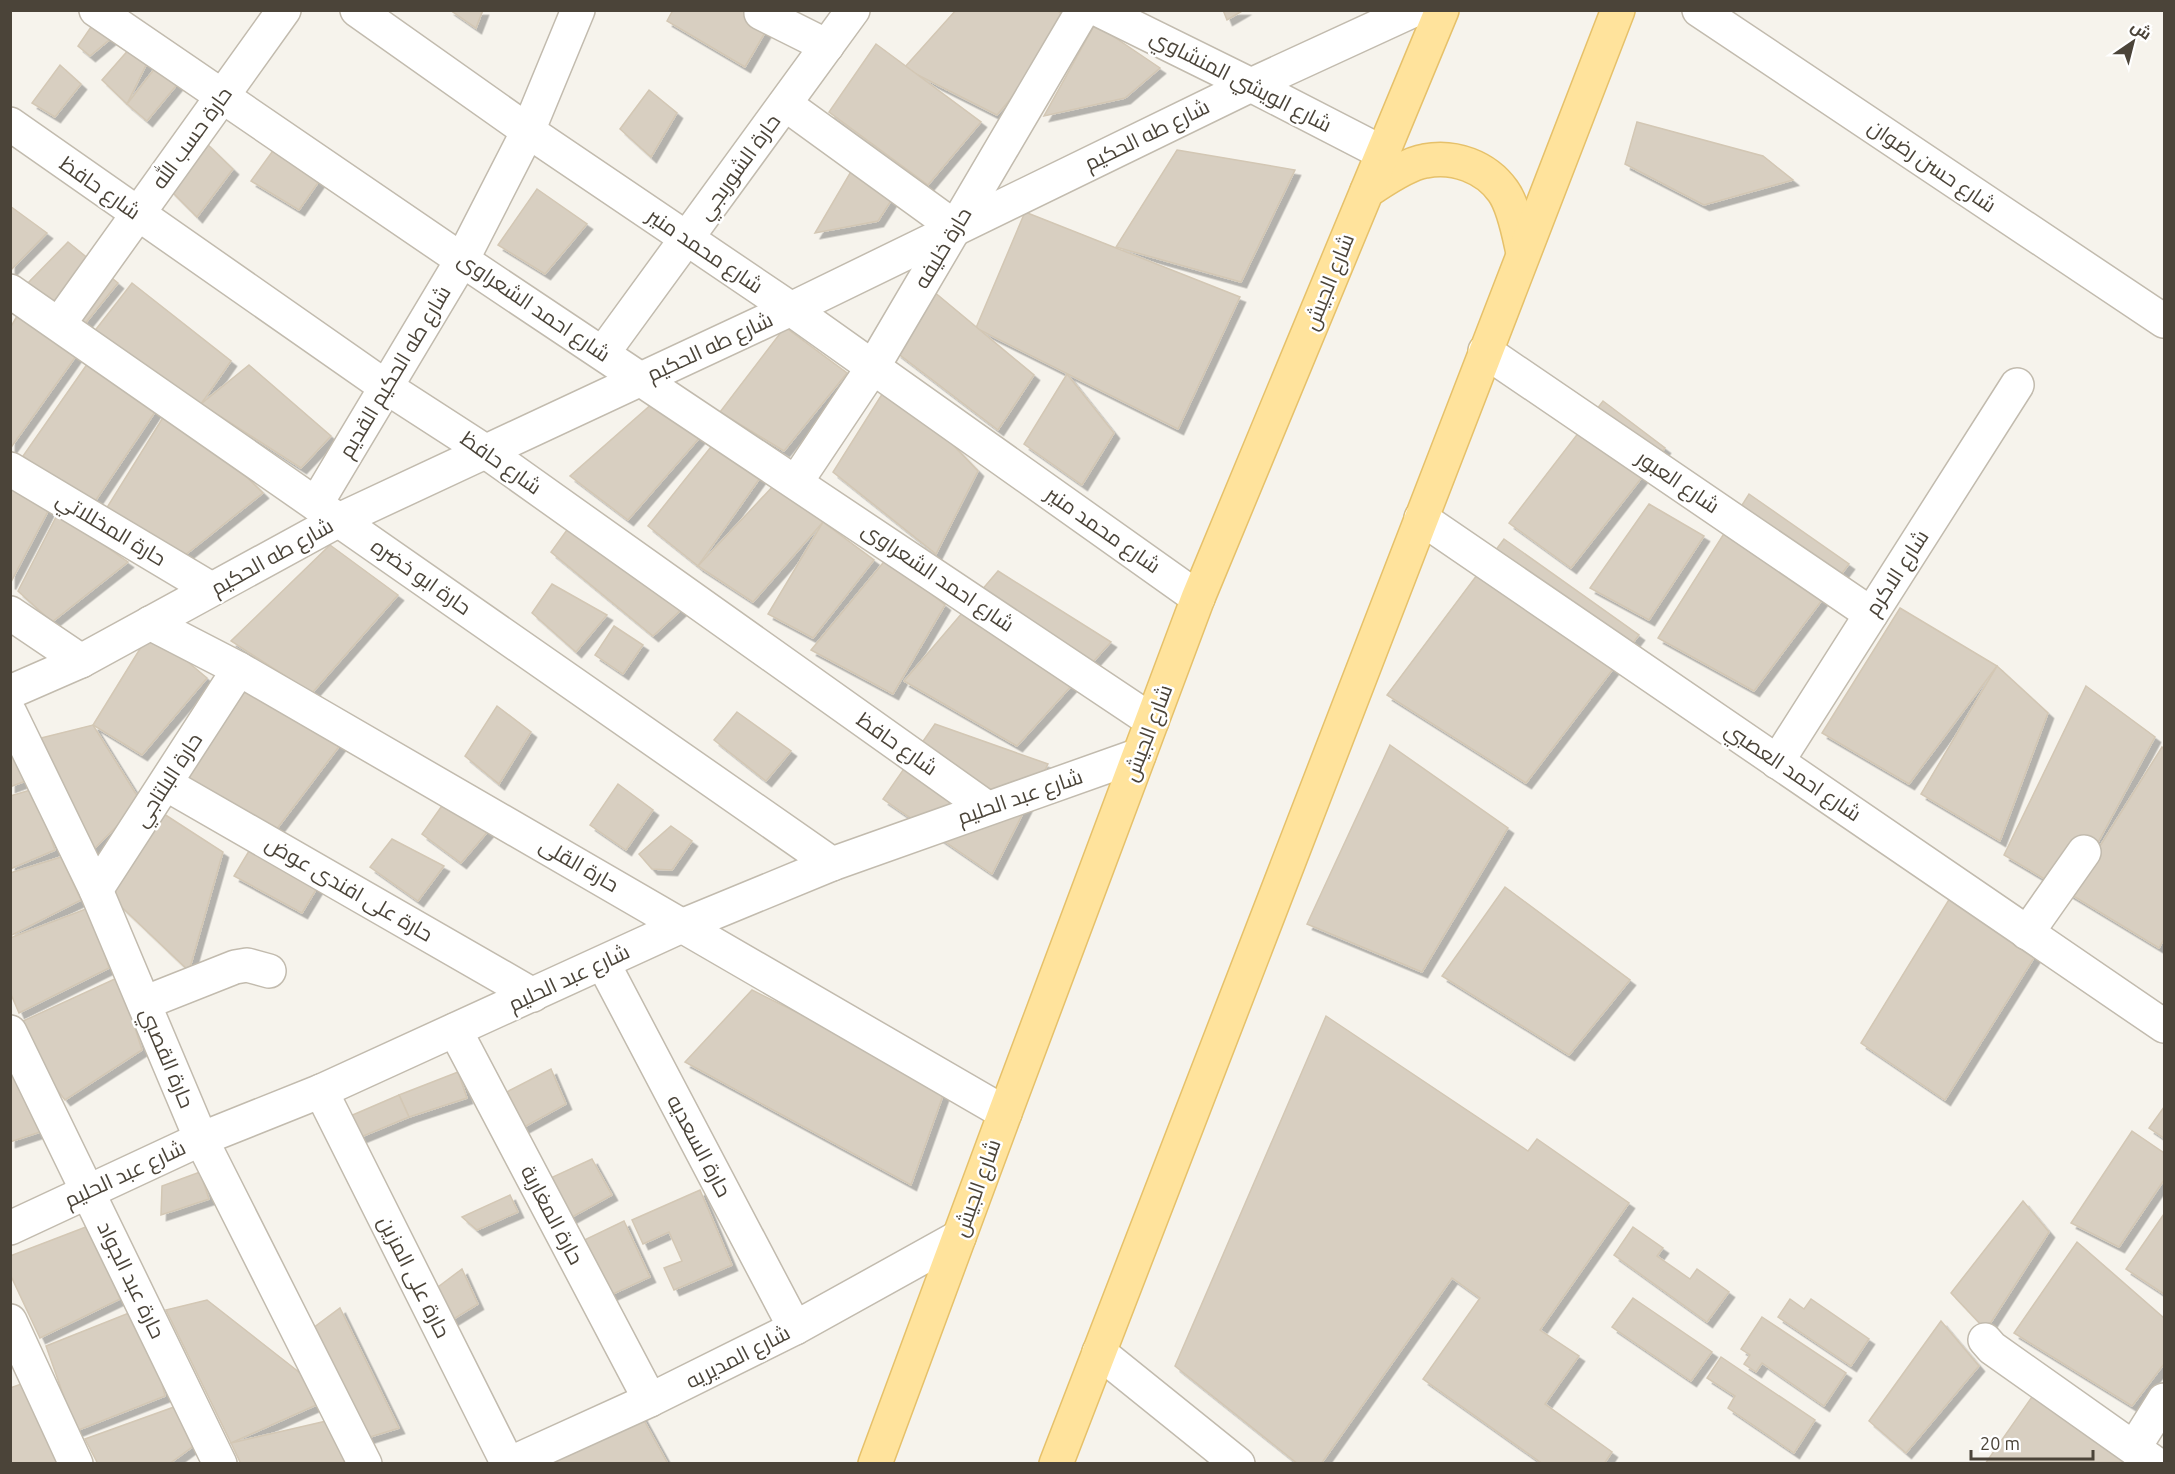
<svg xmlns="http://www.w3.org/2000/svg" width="2175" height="1474" viewBox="0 0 2175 1474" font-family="Ubuntu,Cairo,sans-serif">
<defs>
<filter id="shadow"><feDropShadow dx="5.5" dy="5.5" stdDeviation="0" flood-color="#0004"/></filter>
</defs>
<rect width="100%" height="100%" fill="#f6f3ec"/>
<g fill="#d8cfc1" stroke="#d3c7b4" stroke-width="1.5" filter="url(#shadow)">
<path d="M450,10H483L476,28Z"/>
<path d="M673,10H778L745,67L667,21Z"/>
<path d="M956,10H1056L1076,22L997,115L904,68Z"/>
<path d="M1223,10H1244L1227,20Z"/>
<path d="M95,21L114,36L90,56L78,46Z"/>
<path d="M1095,24L1160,68L1125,98L1044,116Z"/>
<path d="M876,44L981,122L928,185L829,112Z"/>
<path d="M131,47L150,57L127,104L102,80Z"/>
<path d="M159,63L180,81L147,121L127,104Z"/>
<path d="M60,65L81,84L55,117L32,103Z"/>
<path d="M649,90L677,113L651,157L620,129Z"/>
<path d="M1637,122L1763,156L1793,180L1704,205L1625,164Z"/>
<path d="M205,142L233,169L197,217L170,190Z"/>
<path d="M277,145L322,177L299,210L251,181Z"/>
<path d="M1177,150L1295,170L1241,282L1116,247Z"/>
<path d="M853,168L894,196L878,221L815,233Z"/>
<path d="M537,189L587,224L545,274L498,245Z"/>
<path d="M10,206L47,233L10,271Z"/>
<path d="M1025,212L1240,297L1178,429L976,328Z"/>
<path d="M68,242L118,283L84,325L27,284Z"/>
<path d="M132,283L231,361L201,404L86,342Z"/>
<path d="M933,291L1034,375L998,430L896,352Z"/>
<path d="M20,311L86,342L10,449V328Z"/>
<path d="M785,327L847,373L784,451L720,412Z"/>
<path d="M97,350L157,409L92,506L23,456Z"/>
<path d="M249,365L331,436L301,468L201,404Z"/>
<path d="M1067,374L1114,433L1082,485L1024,444Z"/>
<path d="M891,380L978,471L936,554L833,472Z"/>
<path d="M1603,401L1665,448L1571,568L1509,523Z"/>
<path d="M172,403L263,493L184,556L98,522Z"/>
<path d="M653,403L702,435L628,520L570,476Z"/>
<path d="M714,443L760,478L698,566L648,526Z"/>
<path d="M10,478L56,496L10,584Z"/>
<path d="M775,484L823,522L753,602L698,566Z"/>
<path d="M1749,494L1849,564L1754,691L1658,638Z"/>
<path d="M1649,504L1704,536L1649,620L1590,588Z"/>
<path d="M58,513L128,562L52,622L18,591Z"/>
<path d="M577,516L682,609L653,636L551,552Z"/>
<path d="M823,522L874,560L813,638L768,614Z"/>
<path d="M1504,539L1639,635L1526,783L1387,695Z"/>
<path d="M330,545L398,595L312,693L231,641Z"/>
<path d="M887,558L945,605L893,694L811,650Z"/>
<path d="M998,571L1111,642L1017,746L904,681Z"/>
<path d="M552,584L607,615L576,652L532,613Z"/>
<path d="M1900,608L1997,666L1909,784L1822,733Z"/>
<path d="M614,626L643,645L623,674L595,655Z"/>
<path d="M151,631L207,678L142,755L93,725Z"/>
<path d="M1997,666L2048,713L2000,841L1921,794Z"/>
<path d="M2086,686L2155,737L2070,894L2004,855Z"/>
<path d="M245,689L341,744L276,830L187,780Z"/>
<path d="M497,706L531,732L499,784L465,756Z"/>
<path d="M737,712L791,751L766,781L714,740Z"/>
<path d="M935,724L1048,764L992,874L883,799Z"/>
<path d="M93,725L141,802L93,850L37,739Z"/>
<path d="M10,740L28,780L10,787Z"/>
<path d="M1390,745L1508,828L1422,972L1307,924Z"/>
<path d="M2162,747L2164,749V939L2159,948L2070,894Z"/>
<path d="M618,784L653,810L626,850L590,825Z"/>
<path d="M34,789L55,850L10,869V796Z"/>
<path d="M451,793L496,822L461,863L422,834Z"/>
<path d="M164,814L223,852L189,971L111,897Z"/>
<path d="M671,826L692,841L672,870L652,869L639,854Z"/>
<path d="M392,839L444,866L418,901L370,867Z"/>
<path d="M249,851L317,888L302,913L234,876Z"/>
<path d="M61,857L81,900L10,936V873Z"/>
<path d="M1958,885L2037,953L1945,1100L1861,1043Z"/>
<path d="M1505,887L1630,980L1569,1055L1442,976Z"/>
<path d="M91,907L109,968L19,1013L10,992V938Z"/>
<path d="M119,977L142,1050L65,1100L10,1030V1027Z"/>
<path d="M752,990L946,1087L911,1185L685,1062Z"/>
<path d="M1326,1016L1528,1151L1537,1139L1629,1203L1540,1330L1579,1356L1545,1404L1612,1452L1604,1464H1543L1423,1379L1480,1298L1452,1278L1321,1464H1298L1175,1366Z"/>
<path d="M10,1061L43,1131L10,1142Z"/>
<path d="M551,1069L566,1104L517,1131L499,1096Z"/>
<path d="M458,1072L467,1098L409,1117L399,1095Z"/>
<path d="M399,1095L409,1117L356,1139L348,1117Z"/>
<path d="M2164,1107V1138L2149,1128Z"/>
<path d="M2132,1131L2164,1153V1180L2119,1247L2071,1223Z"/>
<path d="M592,1159L612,1195L563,1222L544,1181Z"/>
<path d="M200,1172L209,1199L161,1215L162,1186Z"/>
<path d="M700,1190L732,1265L674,1290L664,1268L682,1261L669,1232L643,1244L632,1220Z"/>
<path d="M510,1195L518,1212L477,1230L462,1217Z"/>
<path d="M2023,1201L2049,1232L1986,1330L1951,1293Z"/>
<path d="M2164,1214V1294L2126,1269Z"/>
<path d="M624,1221L650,1277L602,1299L578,1243Z"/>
<path d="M91,1225L120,1299L40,1338L10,1274V1256Z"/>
<path d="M1633,1227L1663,1248L1657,1256L1690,1279L1697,1269L1729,1292L1707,1322L1614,1255Z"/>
<path d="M2077,1242L2164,1318V1364L2132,1406L2014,1333Z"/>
<path d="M462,1269L478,1304L444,1325L430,1293Z"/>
<path d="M1633,1298L1712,1352L1691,1381L1612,1327Z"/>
<path d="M1790,1299L1804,1309L1811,1299L1869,1339L1851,1366L1778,1317Z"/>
<path d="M207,1300L332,1398L231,1443L166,1310Z"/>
<path d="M144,1307L165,1396L76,1431L46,1346Z"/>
<path d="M340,1308L399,1428L354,1442L305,1334Z"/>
<path d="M1762,1317L1846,1373L1824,1406L1762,1363L1756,1372L1744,1364L1750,1355L1741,1349Z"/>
<path d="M1941,1321L1979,1366L1906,1453L1869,1421Z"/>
<path d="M1721,1357L1815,1420L1794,1453L1728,1408L1735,1396L1707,1378Z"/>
<path d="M27,1382L61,1464H10V1388Z"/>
<path d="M2034,1394L2128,1464H1985Z"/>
<path d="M174,1407L195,1445L169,1464H98L85,1439Z"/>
<path d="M640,1413L668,1464H548Z"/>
<path d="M331,1420L345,1464H241L231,1443Z"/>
</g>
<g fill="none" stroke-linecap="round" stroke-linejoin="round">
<g stroke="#c2bbae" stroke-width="36">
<g id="minor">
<path d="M96,10L462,260L1152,721"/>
<path d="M357,10L528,131L791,309L1198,598"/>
<path d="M1099,10L1251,85L1383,153"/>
<path d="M1699,10L2164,321"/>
<path d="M761,13L827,46"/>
<path d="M785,104L956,228"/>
<path d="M10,124L386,387L485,451L987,808"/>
<path d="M10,291L832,864"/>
<path d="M59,324L284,10"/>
<path d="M1485,351L1871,614"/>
<path d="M603,353L853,10"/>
<path d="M10,469L211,589"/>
<path d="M796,482L873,367L1083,10"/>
<path d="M316,504L462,260L528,131L578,10"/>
<path d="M1421,518L2164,1026"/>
<path d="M10,613L81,661"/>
<path d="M150,623L239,669L1005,1113"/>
<path d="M10,692L81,661L339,520L791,309L1251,85L1414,10"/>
<path d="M10,713L96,890L201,1139L365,1464"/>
<path d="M1777,762L2017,385"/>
<path d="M166,784L533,995"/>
<path d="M96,890L239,669"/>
<path d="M2027,933L2084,852"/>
<path d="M603,963L795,1328"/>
<path d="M144,1003L235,967L247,965L269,971"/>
<path d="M455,1030L650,1400"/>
<path d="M10,1032L220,1464"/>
<path d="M321,1091L508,1464"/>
<path d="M10,1228L201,1139L321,1091L684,925L832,864L1139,755"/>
<path d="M10,1321L76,1464"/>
<path d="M1985,1340L1992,1348L2156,1464"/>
<path d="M1099,1352L1238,1464"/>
<path d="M2134,1448L2164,1400"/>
<path d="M509,1464L650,1400L795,1328L959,1237"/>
</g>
</g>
<g stroke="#e6c16a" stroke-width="36">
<g id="major">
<path d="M1367,191C1383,181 1406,164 1425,161C1454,155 1486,167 1503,191C1514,206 1519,235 1523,253"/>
<path d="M875,1464L1005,1113L1198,598L1442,10"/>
<path d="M1056,1464L1618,10"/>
</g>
</g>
<use href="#minor" stroke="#fff" stroke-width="33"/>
<use href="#major" stroke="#ffe39c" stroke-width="33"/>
</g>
<g text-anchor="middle" stroke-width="5" stroke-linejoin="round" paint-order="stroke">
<g font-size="21" fill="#4b4439" stroke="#fff">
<text transform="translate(1241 81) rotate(27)" y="7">شارع الويشي المنشاوي</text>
<text transform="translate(1147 135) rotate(-26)" y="7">شارع طه الحكيم</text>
<text transform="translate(192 138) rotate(-54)" y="7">حارة حسب الله</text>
<text transform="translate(1932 166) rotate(34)" y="7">شارع حسن رضوان</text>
<text transform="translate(739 167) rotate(-54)" y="7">حارة الشوربجي</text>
<text transform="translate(100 188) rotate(35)" y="7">شارع حافظ</text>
<text transform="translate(943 248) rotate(-59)" y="7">حارة خليفه</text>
<text transform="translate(705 251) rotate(34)" y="7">شارع محمد منير</text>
<text transform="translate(1329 282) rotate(-68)" y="7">شارع الجيش</text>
<text transform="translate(534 307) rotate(34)" y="7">شارع احمد الشعراوى</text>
<text transform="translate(710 347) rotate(-25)" y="7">شارع طه الحكيم</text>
<text transform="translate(395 372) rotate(-59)" y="7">شارع طه الحكيم القديم</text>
<text transform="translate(501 463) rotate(35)" y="7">شارع حافظ</text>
<text transform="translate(1678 482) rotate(34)" y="7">شارع العبور</text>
<text transform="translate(111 529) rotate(31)" y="7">حارة المخللاتي</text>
<text transform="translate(1103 530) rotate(35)" y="7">شارع محمد منير</text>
<text transform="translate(272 557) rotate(-29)" y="7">شارع طه الحكيم</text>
<text transform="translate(1897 573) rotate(-57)" y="7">شارع الاكرم</text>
<text transform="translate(421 577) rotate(35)" y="7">حارة ابو خضره</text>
<text transform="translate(938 577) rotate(34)" y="7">شارع احمد الشعراوى</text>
<text transform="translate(1148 733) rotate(-69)" y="7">شارع الجيش</text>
<text transform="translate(897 744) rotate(35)" y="7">شارع حافظ</text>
<text transform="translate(1793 772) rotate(34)" y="7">شارع احمد العصبي</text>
<text transform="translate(168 780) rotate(-57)" y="7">حارة البلتاجي</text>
<text transform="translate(1020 797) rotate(-19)" y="7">شارع عبد الحليم</text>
<text transform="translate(579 865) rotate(30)" y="7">حارة القلى</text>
<text transform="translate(349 889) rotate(30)" y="7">حارة على افندى عوض</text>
<text transform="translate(569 978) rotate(-25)" y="7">شارع عبد الحليم</text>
<text transform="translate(167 1058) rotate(67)" y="7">حارة القصبي</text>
<text transform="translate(699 1146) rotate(62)" y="7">حارة السعديه</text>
<text transform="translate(125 1174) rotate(-25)" y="7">شارع عبد الحليم</text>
<text transform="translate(977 1188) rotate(-70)" y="7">شارع الجيش</text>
<text transform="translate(552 1215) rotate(62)" y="7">حارة المغاربة</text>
<text transform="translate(414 1277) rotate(63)" y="7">حارة على المزين</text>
<text transform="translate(131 1280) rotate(64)" y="7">حارة عبد الجواد</text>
<text transform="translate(738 1357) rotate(-27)" y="7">شارع المديريه</text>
</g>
</g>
<rect width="2175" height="1474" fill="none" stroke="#4b4439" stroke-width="24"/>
<g transform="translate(2133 42) rotate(35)" stroke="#ffffff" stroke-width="4.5" paint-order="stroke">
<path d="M0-4.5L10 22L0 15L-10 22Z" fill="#4b4439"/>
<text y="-9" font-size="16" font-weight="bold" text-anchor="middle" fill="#4b4439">ش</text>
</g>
<path d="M1971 1450v9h122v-9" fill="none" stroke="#4b4439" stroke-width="3"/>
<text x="1980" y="1450" font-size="18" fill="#4b4439" stroke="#ffffff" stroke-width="4.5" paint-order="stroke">20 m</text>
</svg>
